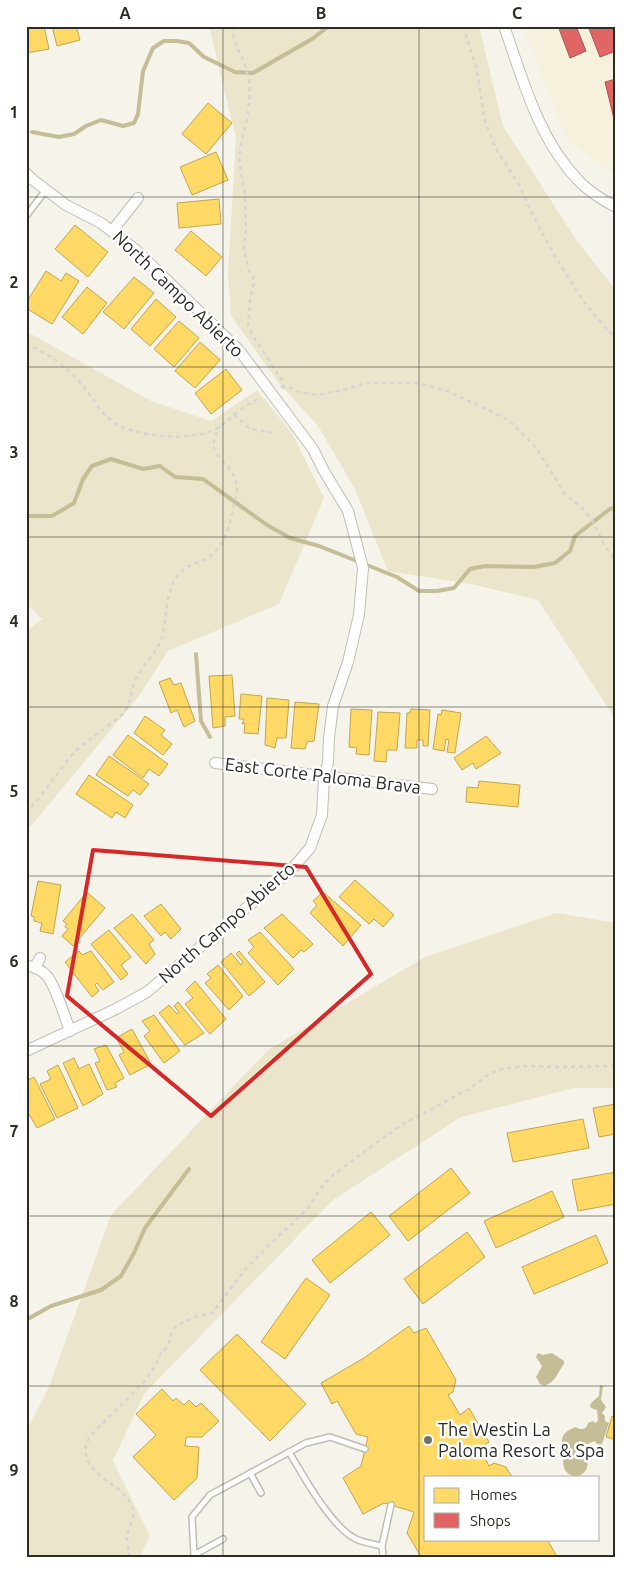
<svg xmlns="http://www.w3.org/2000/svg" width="642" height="1583" viewBox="0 0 642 1583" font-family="Ubuntu,sans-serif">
<rect width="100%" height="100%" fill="#f6f4ea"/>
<path fill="#f5f1dd" d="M523,26H616V175L567,140Z"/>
<g fill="#eae5cb">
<path d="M209,26H479L503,126L577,241L616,290V720L538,600L471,584L388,571L355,489L318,426L278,382L231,316L228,273L236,138Z"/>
<path d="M26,331L151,401L211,421L257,390L292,433L324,498L279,604L168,651L139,696L26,832V631L42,619L26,603Z"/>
<path d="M556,913L616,923V1088H574L461,1117L333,1200L144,1394L113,1461L150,1536L140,1557H26V1432L49,1387L111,1215L268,1050L425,957Z"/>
</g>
<g fill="#c5bd95">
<path d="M538,1353L543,1355L552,1353L564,1361V1364C557,1373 556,1382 544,1386L540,1384L536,1377L542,1366L536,1357Z"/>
<path d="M600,1385L603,1386L601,1400L606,1407L602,1413L605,1416V1421L609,1423L602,1444L599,1445L594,1441L586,1445C582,1455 590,1460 587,1468C580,1484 555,1475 566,1451C558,1439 563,1431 576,1427C581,1431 587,1429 588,1423L593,1421L595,1423L598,1421L597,1410L591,1408L590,1405L592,1402L599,1396Z"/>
</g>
<g fill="#ffd966" stroke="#c0a552">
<path d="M26,26H44L49,49L26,53Z"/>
<path d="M52,26H76L80,40L57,46Z"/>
<path d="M208,103L232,123L206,154L182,134Z"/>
<path d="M216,152L228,180L192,195L180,167Z"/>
<path d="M219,199L221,224L179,228L177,203Z"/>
<path d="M75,225L108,252L88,277L55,249Z"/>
<path d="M191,231L222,257L206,276L175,250Z"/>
<path d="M46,271L61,281L66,273L79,281L52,324L26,308V303Z"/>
<path d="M134,277L154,293L124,329L103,312Z"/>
<path d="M87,287L107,303L83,334L62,317Z"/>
<path d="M156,299L176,317L150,346L131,329Z"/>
<path d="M179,321L199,338L174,367L154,349Z"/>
<path d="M200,342L220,360L195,388L175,371Z"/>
<path d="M226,369L242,390L211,414L195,393Z"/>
<path d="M232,675L235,716L225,717V726L213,728L209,676Z"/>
<path d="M170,678L174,685L181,683L195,721L184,727L177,710L171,713L159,682Z"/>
<path d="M241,694L262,696L258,734L244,733L245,723L242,724L244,719H239Z"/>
<path d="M267,698L289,700L286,738H277L275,748L265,745Z"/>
<path d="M295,702L319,704L314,741L307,742L305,749L291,748Z"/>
<path d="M351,709L372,710L369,755L356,754L357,748L349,747Z"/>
<path d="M411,709L430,710L428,746H423V740H417V748H405L407,713H410Z"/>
<path d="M442,710L461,713L455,753L447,752L449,740L446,739L444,751L433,749L438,714L441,715Z"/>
<path d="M378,712L400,713L397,750H387L386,762L374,761Z"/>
<path d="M145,716L165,730L161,735L172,744L163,755L134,733Z"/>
<path d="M128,735L168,764L159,776L149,769L143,778L113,755Z"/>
<path d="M486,736L501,753L476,769L473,763L462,770L454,758Z"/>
<path d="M109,756L149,784L140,795L133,790L128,796L96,775Z"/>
<path d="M89,775L133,805L125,818L116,812L112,818L76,794Z"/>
<path d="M479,781L520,785L518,807L466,802L467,787L478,788Z"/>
<path d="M355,880L394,915L383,927L374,919L369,924L339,897Z"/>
<path d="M38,881L61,885L53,934L40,931L42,923L34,921V917L31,916Z"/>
<path d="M87,892L105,908L73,946L62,936L68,929L65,927L67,924L63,921Z"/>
<path d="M323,892L361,925L343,946L310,913L317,905L313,901Z"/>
<path d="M161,904L181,929L171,939L165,932L161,936L144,916Z"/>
<path d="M132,914L154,940L149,944L155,954L146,964L114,928Z"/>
<path d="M282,914L313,944L304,952L301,950L293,958L264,928Z"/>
<path d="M109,930L131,957L121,965L128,974L121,980L91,944Z"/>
<path d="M260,932L294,969L278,985L248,953L254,947L248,940Z"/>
<path d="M79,951L82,955L91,951L114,982L103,990L97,983L95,985L99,991L92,997L65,962Z"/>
<path d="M239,951L265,982L249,996L221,962L231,953L241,965L243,962L236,954Z"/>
<path d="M218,965L243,996L229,1010L205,983L211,978L207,974Z"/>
<path d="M195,981L226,1019L210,1034L185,1004L193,998L186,990Z"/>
<path d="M178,1002L204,1033L185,1045L159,1013L169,1005L177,1014L179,1012L174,1006Z"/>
<path d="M154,1015L180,1051L164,1063L144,1036L150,1031L142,1021Z"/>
<path d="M132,1029L151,1064L130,1075L119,1055L124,1052L116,1038Z"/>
<path d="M106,1045L124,1078L115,1083L117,1087L107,1090L95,1063L100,1061L94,1049Z"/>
<path d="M74,1058L79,1069L89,1064L103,1094L83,1106L63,1063Z"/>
<path d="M58,1065L78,1108L57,1118L40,1084L51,1079L47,1071Z"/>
<path d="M34,1077L55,1119L37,1128L26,1109V1081Z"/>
<path d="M616,1104V1134L599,1137L593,1108Z"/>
<path d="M583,1119L589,1148L513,1162L507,1133Z"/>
<path d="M451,1168L470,1193L408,1241L389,1216Z"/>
<path d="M616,1172V1204L578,1211L572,1180Z"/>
<path d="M552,1191L564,1217L496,1248L484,1221Z"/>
<path d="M371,1212L390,1235L330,1283L312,1260Z"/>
<path d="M467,1232L485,1257L423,1304L404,1279Z"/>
<path d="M596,1235L608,1263L534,1294L522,1267Z"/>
<path d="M306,1278L330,1295L285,1359L261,1342Z"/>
<path d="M409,1326L414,1333L426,1328L456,1380L453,1392L448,1395L460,1415L469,1408L489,1442L480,1449L489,1466L494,1463L506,1467L512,1477H426V1539H547L557,1557H421L407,1533L414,1512L384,1503L363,1514L343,1478L361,1466L368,1437L356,1434L337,1401L332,1404L321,1383L364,1358Z"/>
<path d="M237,1334L306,1404L270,1441L200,1370Z"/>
<path d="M162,1389L173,1401L176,1398L184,1405L189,1400L196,1407L201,1403L219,1421L202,1437H186L185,1446L199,1447L197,1478L174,1500L133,1457L156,1435L136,1414Z"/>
<path d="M612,1416L616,1417V1440L606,1437Z"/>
</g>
<g fill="#e06666" stroke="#aa5552">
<path d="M558,26H576L586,51L570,58Z"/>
<path d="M588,26H613L616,32V51L600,57Z"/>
<path d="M616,79V127L605,82Z"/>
</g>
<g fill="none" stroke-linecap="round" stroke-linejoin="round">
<g stroke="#c5bd95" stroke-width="4">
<path d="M32,132L59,137L74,134L86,126L101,120L123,126L134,123L138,114L143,71L153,48L164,41H177L189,43L204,57L235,72L253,73L312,39L329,26"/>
<path d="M26,516H52L74,503L83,479L92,466L111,459L143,469L160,466L175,477L203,479L267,525L290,538L319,546L397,577L419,591H437L454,588L470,569L485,566L534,567L555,563L570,551L575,536L610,509L616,507"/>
<path d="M196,654L201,721L210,737"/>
<path d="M26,1320L51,1306L101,1290L121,1276L134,1253L145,1228L189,1169"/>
</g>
<g stroke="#bfbdb5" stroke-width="8">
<g id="service">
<path d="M26,216L46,190"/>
<path d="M289,1452C303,1475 331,1527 356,1539C364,1543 374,1544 382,1546"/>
<path d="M250,1473L261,1493"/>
<path d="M223,1539L194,1555L192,1517L210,1495L306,1443L330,1437L365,1449"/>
<path d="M383,1557L382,1546L391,1505"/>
</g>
</g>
<g stroke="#bfbdb5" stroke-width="12">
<g id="minor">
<path d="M504,26C523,80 538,138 578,180C587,190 604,201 616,207"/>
<path d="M26,173L33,180L66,205L101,223L136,250L239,350L313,449L324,471L348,511L363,568L359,615L348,662L333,706L329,738L328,763L324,777L322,815L310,848L291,870L147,992L116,1009L26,1051"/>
<path d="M112,231L138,198"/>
<path d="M215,763L432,789"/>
<path d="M26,965C34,967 42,970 47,976C55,985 65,1017 70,1031"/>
<path d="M35,967L40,958"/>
</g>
</g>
<g stroke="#d7d5d2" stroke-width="2.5" stroke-dasharray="4 4" stroke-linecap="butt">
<path d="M234,26L233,33L235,42L245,65L249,81L250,95L247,120L242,139L239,159L245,197L246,229L244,248L246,259L250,273L253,276L254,281L250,301L248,326L255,339L284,383L281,388"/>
<path d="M463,26L477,69L484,118L495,147L519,185L536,221L553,253L580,296L593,313L616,339"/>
<path d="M26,344C50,354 68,367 84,387C90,395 96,404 102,412C109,419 118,426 127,429C154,437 196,442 221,426C228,421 234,414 242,409C248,404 255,401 261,397"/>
<path d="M282,388L287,386L299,392L318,395L343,390L367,383H417L445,390L501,416L514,425L537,449L565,494L585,511L593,522L605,546L616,561"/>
<path d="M234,415L250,429L274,433"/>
<path d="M26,813L39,798L75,751L123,714C132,702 130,692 136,679C143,664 157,653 162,637C167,619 165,598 174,581C183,565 193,566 207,558C225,548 230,524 234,505C236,498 238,490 236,482C230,457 201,459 220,426"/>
<path d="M129,1557C129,1550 127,1544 127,1537C128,1526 136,1520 132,1507C125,1484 81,1475 86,1446C86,1443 89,1439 90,1436L145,1381L154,1368L161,1353L168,1346L172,1331L177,1325L197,1316L212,1313L244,1271L276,1238L292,1224L308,1208L321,1188L333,1175L380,1140L403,1124L469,1089L488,1075L498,1070L522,1066L558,1067L616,1066"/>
</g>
<use href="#service" stroke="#fefdfc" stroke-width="5"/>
<use href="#minor" stroke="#fefdfc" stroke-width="10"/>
</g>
<path fill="none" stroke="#d62828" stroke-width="4" stroke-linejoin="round" d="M93,850L306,867L371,974L211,1116L67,996Z"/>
<path fill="none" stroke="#2d2c24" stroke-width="1" stroke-opacity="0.55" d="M223,26V1557M419,26V1557M26,197H616M26,367H616M26,537H616M26,707H616M26,876H616M26,1046H616M26,1216H616M26,1386H616"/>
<circle fill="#737269" stroke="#fff" stroke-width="2" cx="428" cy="1440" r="5"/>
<g text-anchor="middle" stroke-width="5" stroke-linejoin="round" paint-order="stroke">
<g font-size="18" fill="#2d2c24" stroke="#fff">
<text transform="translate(178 294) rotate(44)" y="6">North Campo Abierto</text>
<text transform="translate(323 776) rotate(7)" y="6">East Corte Paloma Brava</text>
<text transform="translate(227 923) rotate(-41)" y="6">North Campo Abierto</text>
</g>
<g font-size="18" fill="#2d2c24" stroke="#fff" text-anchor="start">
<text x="438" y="1436">The Westin La<tspan x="438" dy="21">Paloma Resort &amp; Spa</tspan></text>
</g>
</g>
<rect width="642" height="1583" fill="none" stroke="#ffffff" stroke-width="55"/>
<rect x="424" y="1476" width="175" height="65" fill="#ffffff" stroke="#ababa7"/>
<rect x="434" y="1488" width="25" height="15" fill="#ffd966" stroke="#ababa7"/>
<text x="470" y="1500" font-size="15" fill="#2d2c24">Homes</text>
<rect x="434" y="1513" width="25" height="15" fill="#e06666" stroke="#ababa7"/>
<text x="470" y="1526" font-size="15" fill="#2d2c24">Shops</text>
<rect x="28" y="28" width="586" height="1528" fill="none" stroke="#2d2c24" stroke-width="2"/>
<g font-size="16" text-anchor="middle" font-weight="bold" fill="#2d2c24">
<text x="125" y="19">A</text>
<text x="321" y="19">B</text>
<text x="517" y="19">C</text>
<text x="14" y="118">1</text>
<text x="14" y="288">2</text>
<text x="14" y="458">3</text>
<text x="14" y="627">4</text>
<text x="14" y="797">5</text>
<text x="14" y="967">6</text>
<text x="14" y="1137">7</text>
<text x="14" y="1307">8</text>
<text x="14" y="1476">9</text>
</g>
</svg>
